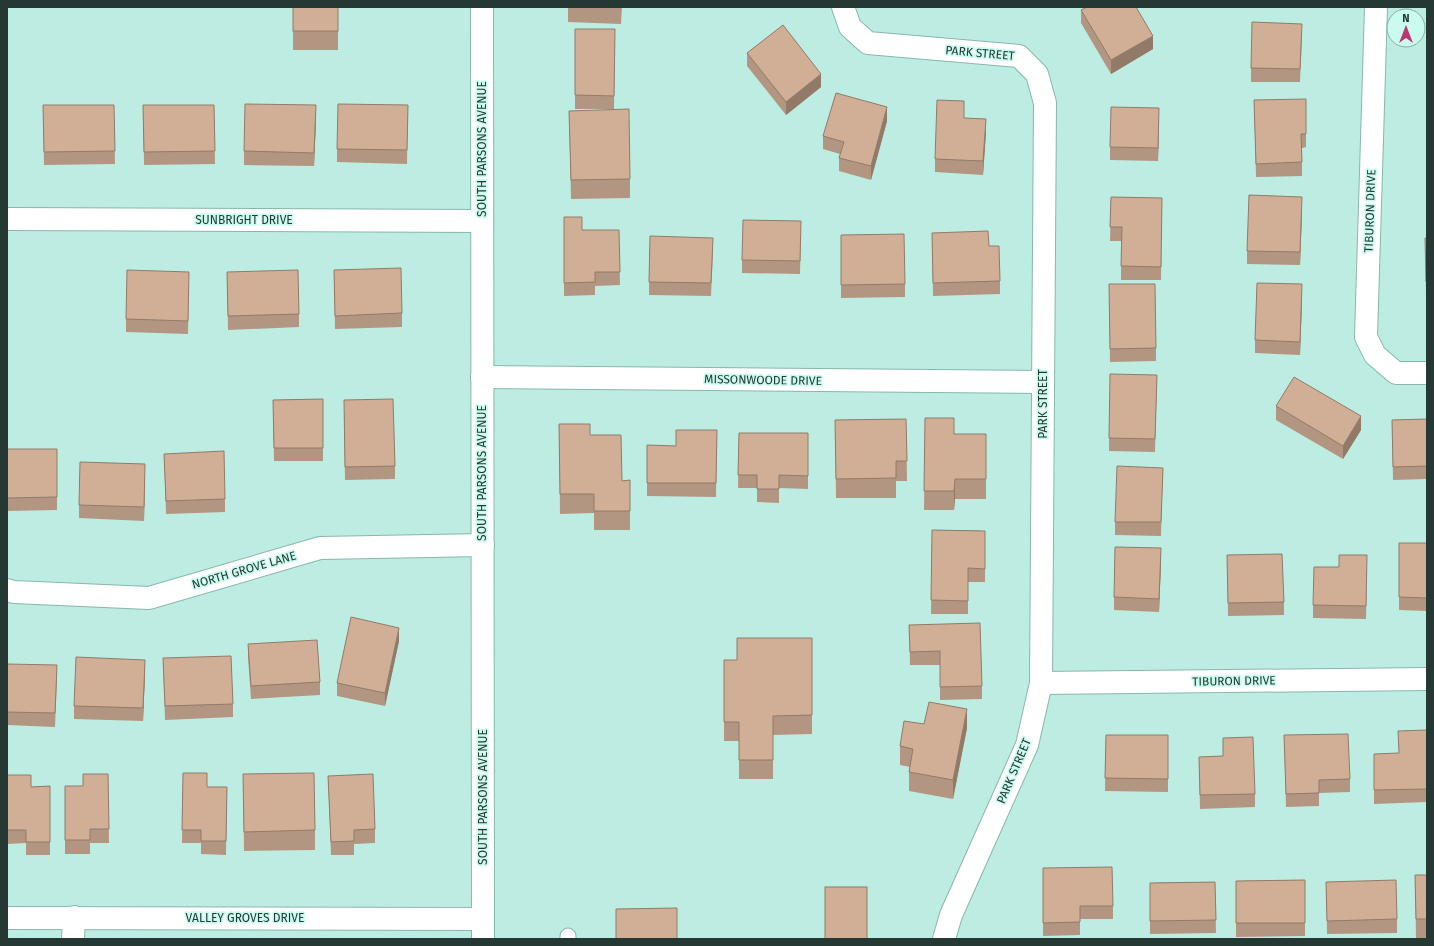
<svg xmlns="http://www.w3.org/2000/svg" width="1434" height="946" viewBox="0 0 1434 946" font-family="'Fira Sans',sans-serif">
<rect width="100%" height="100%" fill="#bdede2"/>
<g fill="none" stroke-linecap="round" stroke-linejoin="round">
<g stroke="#88b7ac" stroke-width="17">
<path id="service" d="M568,936V939"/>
</g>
<g stroke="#88b7ac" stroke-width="24">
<g id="minor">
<path d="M843,7L850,27L868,43L1019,56L1037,74L1045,103L1041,683L1027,745L951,915L944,939"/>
<path d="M1376,7L1366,337L1375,355L1396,373H1427"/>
<path d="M7,219L482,221"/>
<path d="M482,377L1043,382"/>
<path d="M7,590L14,592L149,598L320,548L483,545"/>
<path d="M1041,683L1427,679"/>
<path d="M7,918L483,919"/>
<path d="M73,939L74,917"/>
</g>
</g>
<g stroke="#88b7ac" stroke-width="24">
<path id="tertiary" d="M482,7L483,939"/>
</g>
<use href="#service" stroke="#fff" stroke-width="15"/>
<use href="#minor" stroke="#fff" stroke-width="22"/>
<use href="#tertiary" stroke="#fff" stroke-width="22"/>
</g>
<g fill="#b39681">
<rect x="293" y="7" width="45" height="43"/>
<path d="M568,7H622L621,24L568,22Z"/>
<path d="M1081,10L1153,49L1111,74L1081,23Z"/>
<path d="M575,29H615L614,109H575Z"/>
<path d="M1302,37L1300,82H1251V68Z"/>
<path d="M747,53L821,87L786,115L747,66Z"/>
<path d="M1254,100L1306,134V147L1302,148V176L1256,177Z"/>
<path d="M43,105H114L115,164L44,165Z"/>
<path d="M143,105H214L215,164L144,165Z"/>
<path d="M408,105L407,164L337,162V149Z"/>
<path d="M569,111L630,179V198L571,199Z"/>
<path d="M964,118L986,132L983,175L935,172V159Z"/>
<path d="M316,119L314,166L244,165V151Z"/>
<path d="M887,121L871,180L839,171V158L840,154L823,149V136Z"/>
<path d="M1159,121L1158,161L1110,160V147Z"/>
<path d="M1111,197L1162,198L1161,280H1121V241H1110Z"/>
<path d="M1302,210L1300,265L1247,264V251Z"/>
<path d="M564,217L582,230H619L620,285L595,286V295L564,296Z"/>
<path d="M932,233L989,246L1000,281V294L933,296Z"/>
<path d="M801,234L800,274L742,273V260Z"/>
<path d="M841,235L905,284V297L841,298Z"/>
<path d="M1425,238H1427V295H1426Z"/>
<path d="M713,251L711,296L649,295V282Z"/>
<path d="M334,270L402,313V327L335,329Z"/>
<path d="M227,272L299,314V327L228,330Z"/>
<path d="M189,285L188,334L126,332V319Z"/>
<path d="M1109,298L1156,348V361L1110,362Z"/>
<path d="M1302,298L1300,355L1255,353V340Z"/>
<path d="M1157,375L1155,452L1109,451V438Z"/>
<path d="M323,399V461H274L273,400Z"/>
<path d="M1276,406L1361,430L1343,459L1276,420Z"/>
<path d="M344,413L395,466V479L345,480Z"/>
<path d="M925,418L954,434H986V499H955L954,510H924Z"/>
<path d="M906,419L907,481H896V498H836L835,420Z"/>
<path d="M1427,419V479L1393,480L1392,420Z"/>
<path d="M559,424L622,481L630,480V530H594V513L560,514Z"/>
<path d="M717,430L716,497L647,496V445L676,446Z"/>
<path d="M739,433H808V489L779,488V503L757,502V488H738Z"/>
<path d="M7,449H57V510L7,511Z"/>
<path d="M164,454L225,499V512L166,514Z"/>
<path d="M1163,468L1161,536L1115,535V522Z"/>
<path d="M145,477L144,521L79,518V505Z"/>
<path d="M932,530L985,531V582H968V614H931Z"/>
<path d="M1399,543H1427V611L1399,610Z"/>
<path d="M1227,555L1284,602V615L1228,616Z"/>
<path d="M1161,561L1159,612L1114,610V597Z"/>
<path d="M1367,568L1366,619L1313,618V605Z"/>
<path d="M909,625L982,686V699L940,700V665H910Z"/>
<path d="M812,638V734L773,735V779H739V741H724V660H737Z"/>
<path d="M399,641L385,706L337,696V683Z"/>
<path d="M248,644L320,682V695L251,699L248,657Z"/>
<path d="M163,658L233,704V717L165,720Z"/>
<path d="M7,664L57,678L55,727L7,725Z"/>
<path d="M145,673L143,721L74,719V706Z"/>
<path d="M924,724L967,728L953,799L909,791V772L910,767L900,765V746Z"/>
<path d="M1427,730V802L1374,804V767L1399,753Z"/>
<path d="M1106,735H1168V792L1105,791Z"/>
<path d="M1284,735L1350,779V792L1319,793V806L1286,807Z"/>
<path d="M1223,738L1255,794V807L1200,809L1199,757L1223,756Z"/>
<path d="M183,773L207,787H227L226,855L201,854V843H182Z"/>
<path d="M83,774H108L109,843H90V854H65V786H83Z"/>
<path d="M243,774L315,830V850L244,851Z"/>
<path d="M7,775L31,787L50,786V855H26V843L7,844Z"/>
<path d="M328,776L375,829V843L354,844V855H331Z"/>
<path d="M1043,868L1113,906V919H1080V935L1043,936Z"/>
<path d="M1415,875H1427V938H1416Z"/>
<path d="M1305,880V936L1236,937V881Z"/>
<path d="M1215,882L1216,933L1150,934V883Z"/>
<path d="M1326,882L1397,919V933L1327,934Z"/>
</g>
<g fill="#927a69">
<path d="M1153,36V49L1111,74V60Z"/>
<path d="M821,74V87L786,115V102Z"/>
<path d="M316,105V119L314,166V153Z"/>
<path d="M887,107V121L871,180V166Z"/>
<path d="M1159,108V121L1158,161V148Z"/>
<path d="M986,119V132L983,175V161Z"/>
<path d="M1302,197V210L1300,265V252Z"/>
<path d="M1302,284V298L1300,355V342Z"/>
<path d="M1361,416V430L1343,459V446Z"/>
<path d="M145,464V477L144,521V507Z"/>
<path d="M955,479V499L954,510V491Z"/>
<path d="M1161,548V561L1159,612V599Z"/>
<path d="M399,628V641L385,706V693Z"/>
<path d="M145,660V673L143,721V708Z"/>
<path d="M967,709V728L953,799V780Z"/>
</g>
<g fill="#d0af96" stroke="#927a69">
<rect x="293" y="7" width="45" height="24"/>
<path d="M1087,7H1136L1153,36L1111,60L1081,10Z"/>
<path d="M1252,22L1302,24L1300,69L1251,68Z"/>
<path d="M783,25L821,74L786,102L747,53Z"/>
<path d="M575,29H615L614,96L575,95Z"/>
<path d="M836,93L887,107L871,166L839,158L844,142L823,136Z"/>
<path d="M1306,99V134H1301L1302,162L1256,164L1254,100Z"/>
<path d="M937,100L964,101V118L986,119L983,161L935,159Z"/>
<path d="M245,104L316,105L314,153L244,151Z"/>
<path d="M338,104L408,105L407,150L337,149Z"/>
<path d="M43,105H114L115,151L44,152Z"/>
<path d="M143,105H214L215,151L144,152Z"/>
<path d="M1111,107L1159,108L1158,148L1110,147Z"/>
<path d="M629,109L630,179L571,180L569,111Z"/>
<path d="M1249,195L1302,197L1300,252L1247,251Z"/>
<path d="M1111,197L1162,198L1161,267L1121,266L1122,227H1110Z"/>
<path d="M564,217H582V230H619L620,272H595V282L564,283Z"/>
<path d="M743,220L801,221L800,261L742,260Z"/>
<path d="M988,231L989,246H999L1000,281L933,283L932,233Z"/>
<path d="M904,234L905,284L841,285V235Z"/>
<path d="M650,236L713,238L711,283L649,282Z"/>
<path d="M1425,238H1427V282H1426Z"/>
<path d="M401,268L402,313L335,316L334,270Z"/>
<path d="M127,270L189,272L188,321L126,319Z"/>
<path d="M298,270L299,314L228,316L227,272Z"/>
<path d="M1257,283L1302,284L1300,342L1255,340Z"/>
<path d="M1109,284H1155L1156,348L1110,349Z"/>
<path d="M1110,374L1157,375L1155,439L1109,438Z"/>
<path d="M1294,377L1361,416L1343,446L1276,406Z"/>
<path d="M323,399V448H274L273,400Z"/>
<path d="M393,399L395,466L345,467L344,400Z"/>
<path d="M925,418H954V434H986V479H955L954,491H924Z"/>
<path d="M906,419L907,461H896V478L836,479L835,420Z"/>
<path d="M1427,419V466L1393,467L1392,420Z"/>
<path d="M559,424H590V435H621L622,481L630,480V511H594V494H560Z"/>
<path d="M676,430H717L716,483H647V445L676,446Z"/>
<path d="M739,433H808V476L779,475V489H757V475H738Z"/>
<path d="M7,449H57V497L7,498Z"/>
<path d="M224,451L225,499L166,501L164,454Z"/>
<path d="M80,462L145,464L144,507L79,505Z"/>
<path d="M1117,466L1163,468L1161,522H1115Z"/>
<path d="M932,530L985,531V569L968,568V601L931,600Z"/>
<path d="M1399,543H1427V598L1399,597Z"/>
<path d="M1115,547L1161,548L1159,599L1114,597Z"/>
<path d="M1282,554L1284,602L1228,603L1227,555Z"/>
<path d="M1339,555H1367L1366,606L1313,605L1314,567H1339Z"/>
<path d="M351,617L399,628L385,693L337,683Z"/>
<path d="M980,623L982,686L940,687V651L910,652L909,625Z"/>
<path d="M737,638H812V715L773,716V760H739V722H724V660H737Z"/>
<path d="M317,640L320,682L251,686L248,644Z"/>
<path d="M231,656L233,704L165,706L163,658Z"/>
<path d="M76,657L145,660L143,708L74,706Z"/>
<path d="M7,664L57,665L55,713L7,712Z"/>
<path d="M929,702L967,709L953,780L909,772L913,749L900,746L904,721L924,724Z"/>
<path d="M1427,730V789L1374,790V754L1399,753L1398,731Z"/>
<path d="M1348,734L1350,779L1319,780V793L1286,794L1284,735Z"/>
<path d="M1106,735H1168V779L1105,778Z"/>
<path d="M1253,737L1255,794L1200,795L1199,757L1223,756V738Z"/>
<path d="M183,773H207V787H227L226,841H201V830H182Z"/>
<path d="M314,773L315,830L244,832L243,774Z"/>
<path d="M83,774H108L109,829H90V840H65V786H83Z"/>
<path d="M373,774L375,829L354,830V841L331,842L328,776Z"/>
<path d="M7,775H31V787L50,786V842H26V830H7Z"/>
<path d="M1112,867L1113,906H1080V922L1043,923V868Z"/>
<path d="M1415,875H1427V919H1416Z"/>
<path d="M1305,880V923H1236V881Z"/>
<path d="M1396,880L1397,919L1327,921L1326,882Z"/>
<path d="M1215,882L1216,920L1150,921V883Z"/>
<rect x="825" y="887" width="42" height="52"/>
<path d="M677,908V939H616V909Z"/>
</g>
<g text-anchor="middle" stroke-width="3.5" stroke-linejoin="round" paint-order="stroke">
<g font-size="12" fill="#253834" stroke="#cafbef">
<text transform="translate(980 53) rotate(5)" y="4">PARK STREET</text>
<text transform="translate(482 149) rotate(-90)" y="4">SOUTH PARSONS AVENUE</text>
<text transform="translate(1370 211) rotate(-88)" y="4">TIBURON DRIVE</text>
<text x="244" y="224">SUNBRIGHT DRIVE</text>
<text transform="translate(763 380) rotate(1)" y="4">MISSONWOODE DRIVE</text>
<text transform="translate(1043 404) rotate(-90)" y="4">PARK STREET</text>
<text transform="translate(482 473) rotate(-90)" y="4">SOUTH PARSONS AVENUE</text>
<text transform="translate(244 570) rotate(-16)" y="4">NORTH GROVE LANE</text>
<text transform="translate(1234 681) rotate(-1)" y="4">TIBURON DRIVE</text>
<text transform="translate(1014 771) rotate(-67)" y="4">PARK STREET</text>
<text transform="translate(483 797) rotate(-90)" y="4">SOUTH PARSONS AVENUE</text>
<text x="245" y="922">VALLEY GROVES DRIVE</text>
</g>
</g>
<rect width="1434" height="946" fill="none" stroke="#253834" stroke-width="16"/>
<g transform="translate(1406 28)"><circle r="19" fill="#cafbef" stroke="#88ada4"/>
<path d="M0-3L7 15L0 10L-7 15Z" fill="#be346e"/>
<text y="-6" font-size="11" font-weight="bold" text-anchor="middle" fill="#253834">N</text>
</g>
</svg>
